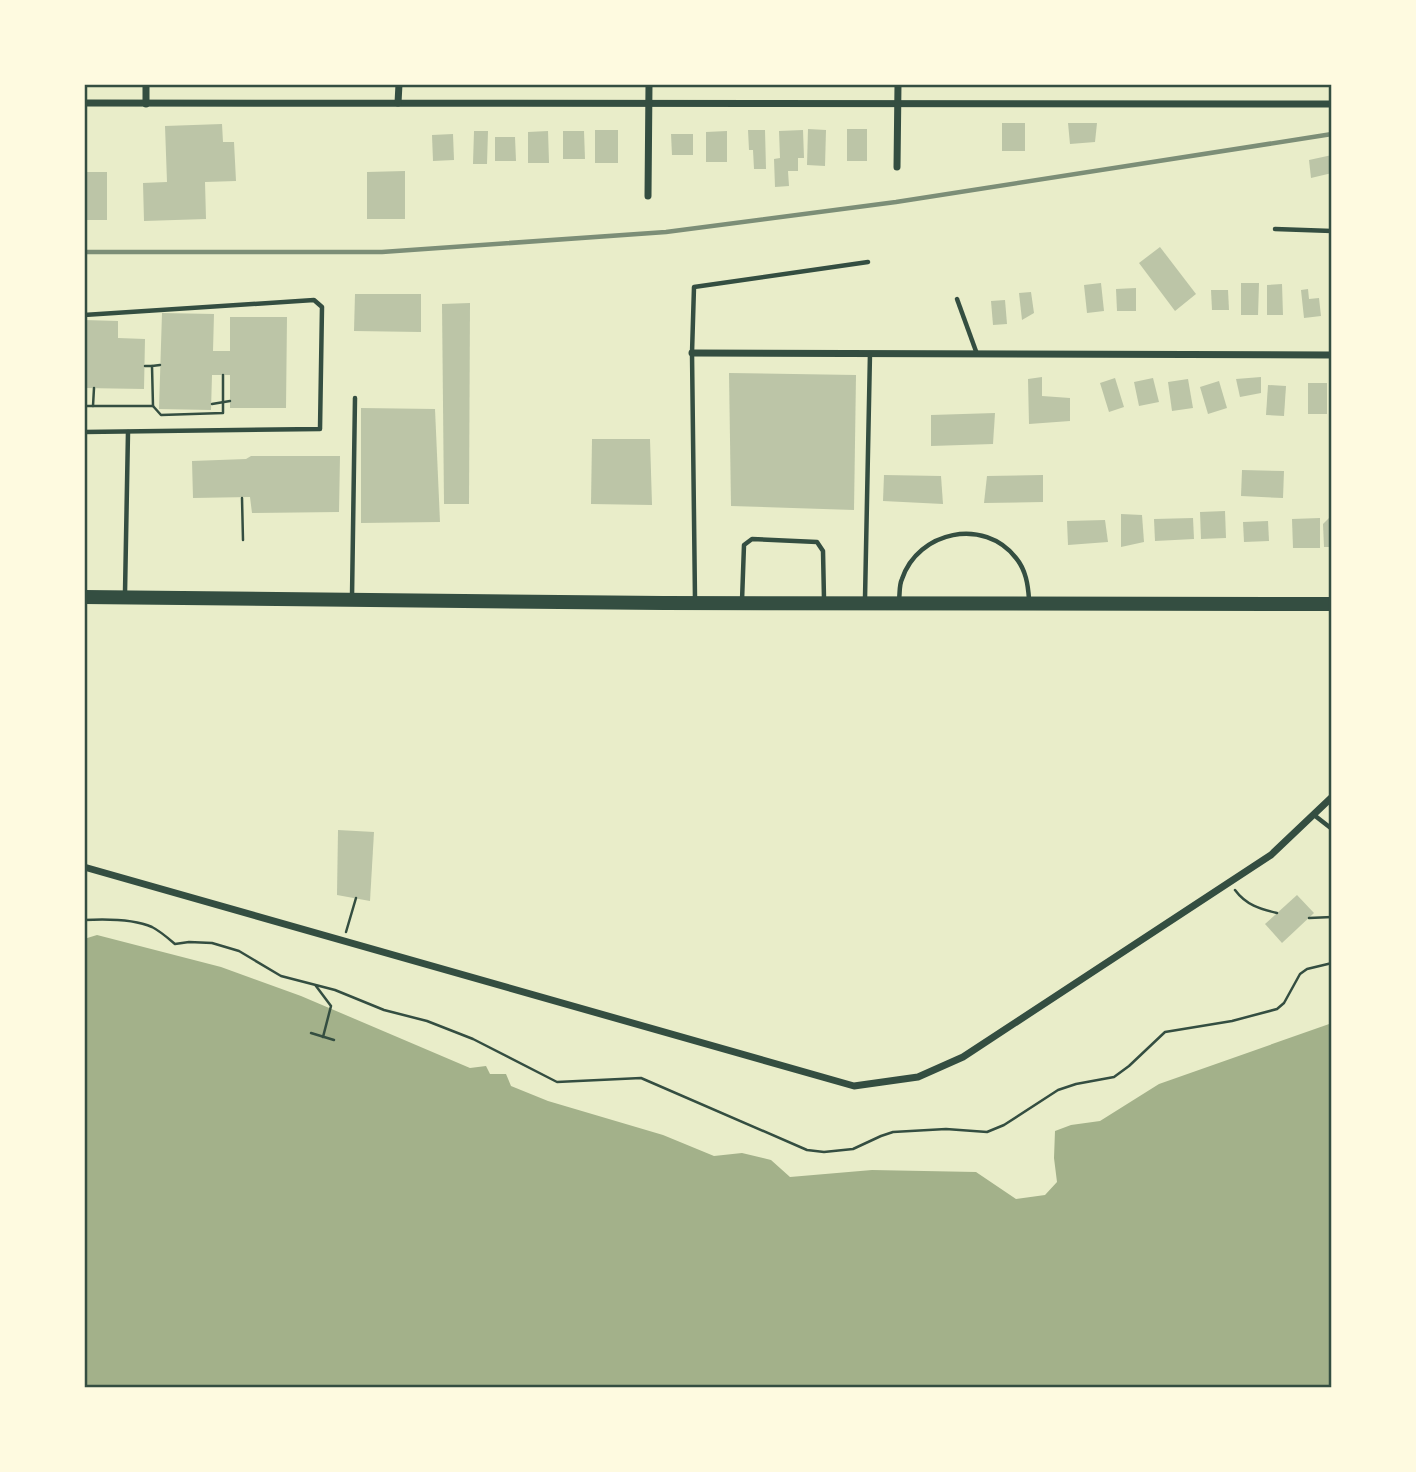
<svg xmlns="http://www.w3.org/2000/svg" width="1416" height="1472" viewBox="0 0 1416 1472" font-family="'Fira Sans',sans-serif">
<rect width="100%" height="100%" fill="#e9edc9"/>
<path fill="#a3b18a" d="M97,935L221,967L301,996L470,1068L486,1066L490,1074H506L511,1086L548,1101L663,1135L714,1156L742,1153L771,1160L790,1177L872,1170L976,1172L1016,1199L1045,1195L1057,1182L1054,1158L1055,1131L1071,1125L1100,1121L1159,1084L1332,1023V1388H84V939Z"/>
<g fill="#bcc5a7">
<rect x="1002" y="123" width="23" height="28"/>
<path d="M1068,123H1097L1095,142L1070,144Z"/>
<path d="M222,124L223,142H234L236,181L205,182L206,219L144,221L143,183L167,182L165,126Z"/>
<path d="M808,129L826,130L825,166L807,165Z"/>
<rect x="847" y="129" width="20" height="32"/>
<rect x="595" y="130" width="23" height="33"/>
<path d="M748,130H765L766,169H754L753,150H749Z"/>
<path d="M803,130L804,158H798V171H788L789,186L775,187L774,159L780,158L779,131Z"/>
<path d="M474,131H488L487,164H473Z"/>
<path d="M548,131L549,163H528V132Z"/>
<path d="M563,131H584L585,159H563Z"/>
<path d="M727,131V162H706V132Z"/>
<path d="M453,134L454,160L433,161L432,135Z"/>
<path d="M671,134H693V155H672Z"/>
<path d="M495,137H515L516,161H495Z"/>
<path d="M1332,155V173L1311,178L1309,160Z"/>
<path d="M405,171V219H367V172Z"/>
<rect x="84" y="172" width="23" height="48"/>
<path d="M1160,247L1196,294L1175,311L1139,263Z"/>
<path d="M1101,283L1104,311L1087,313L1084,285Z"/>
<path d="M1241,283H1259L1258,315H1241Z"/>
<path d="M1282,284L1283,315H1267V285Z"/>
<path d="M1136,288V311H1117L1116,289Z"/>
<path d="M1308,289L1309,299L1319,298L1321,316L1304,318L1301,290Z"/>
<path d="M1211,290H1228L1229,310H1212Z"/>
<path d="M1031,292L1034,313L1022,320L1019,293Z"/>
<path d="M355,294H421V332L354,331Z"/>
<path d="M1005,300L1007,324L993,325L991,301Z"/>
<path d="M470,303L469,504H444L442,304Z"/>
<path d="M162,313L214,314L213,351H230V317H287L286,408H230V375H212L211,410L159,409Z"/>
<path d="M84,320L118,321V338L145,339L144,389L84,388Z"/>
<path d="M729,373L856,375L854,510L731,506Z"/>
<path d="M1042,377V396L1070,398V421L1029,424L1028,379Z"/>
<path d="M1261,377V393L1240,397L1236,379Z"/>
<path d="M1115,378L1124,407L1109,412L1100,383Z"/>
<path d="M1153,378L1159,402L1139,406L1134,382Z"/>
<path d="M1188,379L1193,408L1172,411L1168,382Z"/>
<path d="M1219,381L1227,408L1208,414L1200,387Z"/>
<rect x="1308" y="383" width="19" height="31"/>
<path d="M1268,385L1286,386L1284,416L1266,415Z"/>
<path d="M361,408L435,409L440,522L361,523Z"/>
<path d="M995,413L993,444L931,446V415Z"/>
<path d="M592,439H650L652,505L591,504Z"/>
<path d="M251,456H340L339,512L252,513L250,497L193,498L192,461L246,459Z"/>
<path d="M1242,470L1284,471L1283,498L1241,496Z"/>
<path d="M884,475L941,476L943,504L883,501Z"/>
<path d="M1043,475V502L984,503L987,476Z"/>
<path d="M1225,511L1226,538L1201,539L1200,512Z"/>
<path d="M1121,514L1142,515L1144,542L1121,547Z"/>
<path d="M1332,515V547H1324L1323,524Z"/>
<path d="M1193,518L1194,539L1155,541L1154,519Z"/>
<path d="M1320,518V548H1293L1292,519Z"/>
<path d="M1105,520L1108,542L1068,545L1067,521Z"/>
<path d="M1268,521L1269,541L1244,542L1243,522Z"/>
<path d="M338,830L374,832L370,901L337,895Z"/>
<path d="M1297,895L1314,913L1282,943L1265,924Z"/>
</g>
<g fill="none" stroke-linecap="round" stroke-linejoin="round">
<g stroke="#344e41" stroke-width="2.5">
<path d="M145,366H152"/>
<path d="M212,404L230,401"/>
<path d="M84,406H153L161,415L223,413V375"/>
<path d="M93,406L94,388"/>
<path d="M153,406L152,366L160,365"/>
<path d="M242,498L243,540"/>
<path d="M1235,890C1246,905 1260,909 1277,913"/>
<path d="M1309,918L1332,917"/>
<path d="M84,920C103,919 134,919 152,927C160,931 168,938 175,944L189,942L212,943L239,951L281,976L335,990L384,1010L427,1021L473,1039L557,1082L641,1078L807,1150L824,1152L853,1149L881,1136L893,1132L946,1129L987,1132L1004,1125L1058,1090L1076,1084L1114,1077L1129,1066L1165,1032L1232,1021L1277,1009L1284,1003L1300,974L1307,969L1332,963"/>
<path d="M346,932L356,898"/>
<path d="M316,986L331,1006L323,1037"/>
<path d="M311,1033L334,1040"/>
</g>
<g stroke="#344e41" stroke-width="4.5">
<path d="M1275,229L1332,231"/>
<path d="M957,299L977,354"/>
<path d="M84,315L314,300L322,307L320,429L84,432"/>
<path d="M125,593L128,432"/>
<path d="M352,597L355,398"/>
<path d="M695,599L692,353L694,287L868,262"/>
<path d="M865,599L870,353"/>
<path d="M899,600C900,593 899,585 902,579C918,531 984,517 1016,558C1026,570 1028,585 1029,599"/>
<path d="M742,601L744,545L752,539L817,542L823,551L824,599"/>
<path d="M1314,815L1332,829"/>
</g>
<g stroke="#344e41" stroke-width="7">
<path d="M146,84V104"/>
<path d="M84,103L1332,104"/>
<path d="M398,103L399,84"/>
<path d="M897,167L898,84"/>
<path d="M648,196L649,84"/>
<path d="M692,353L1332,355"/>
<path d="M84,867L854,1086L918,1077L963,1057L1271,855L1332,797"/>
</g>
<path stroke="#344e41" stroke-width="14" d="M84,597L663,603L1332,604"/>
<path stroke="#7c8e77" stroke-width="4.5" d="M84,252H382L666,232L896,202L1332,134"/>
</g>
<rect width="1416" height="1472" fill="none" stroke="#fefae0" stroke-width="172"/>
<rect x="86" y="86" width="1244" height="1300" fill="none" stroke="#344e41" stroke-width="2.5"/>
</svg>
